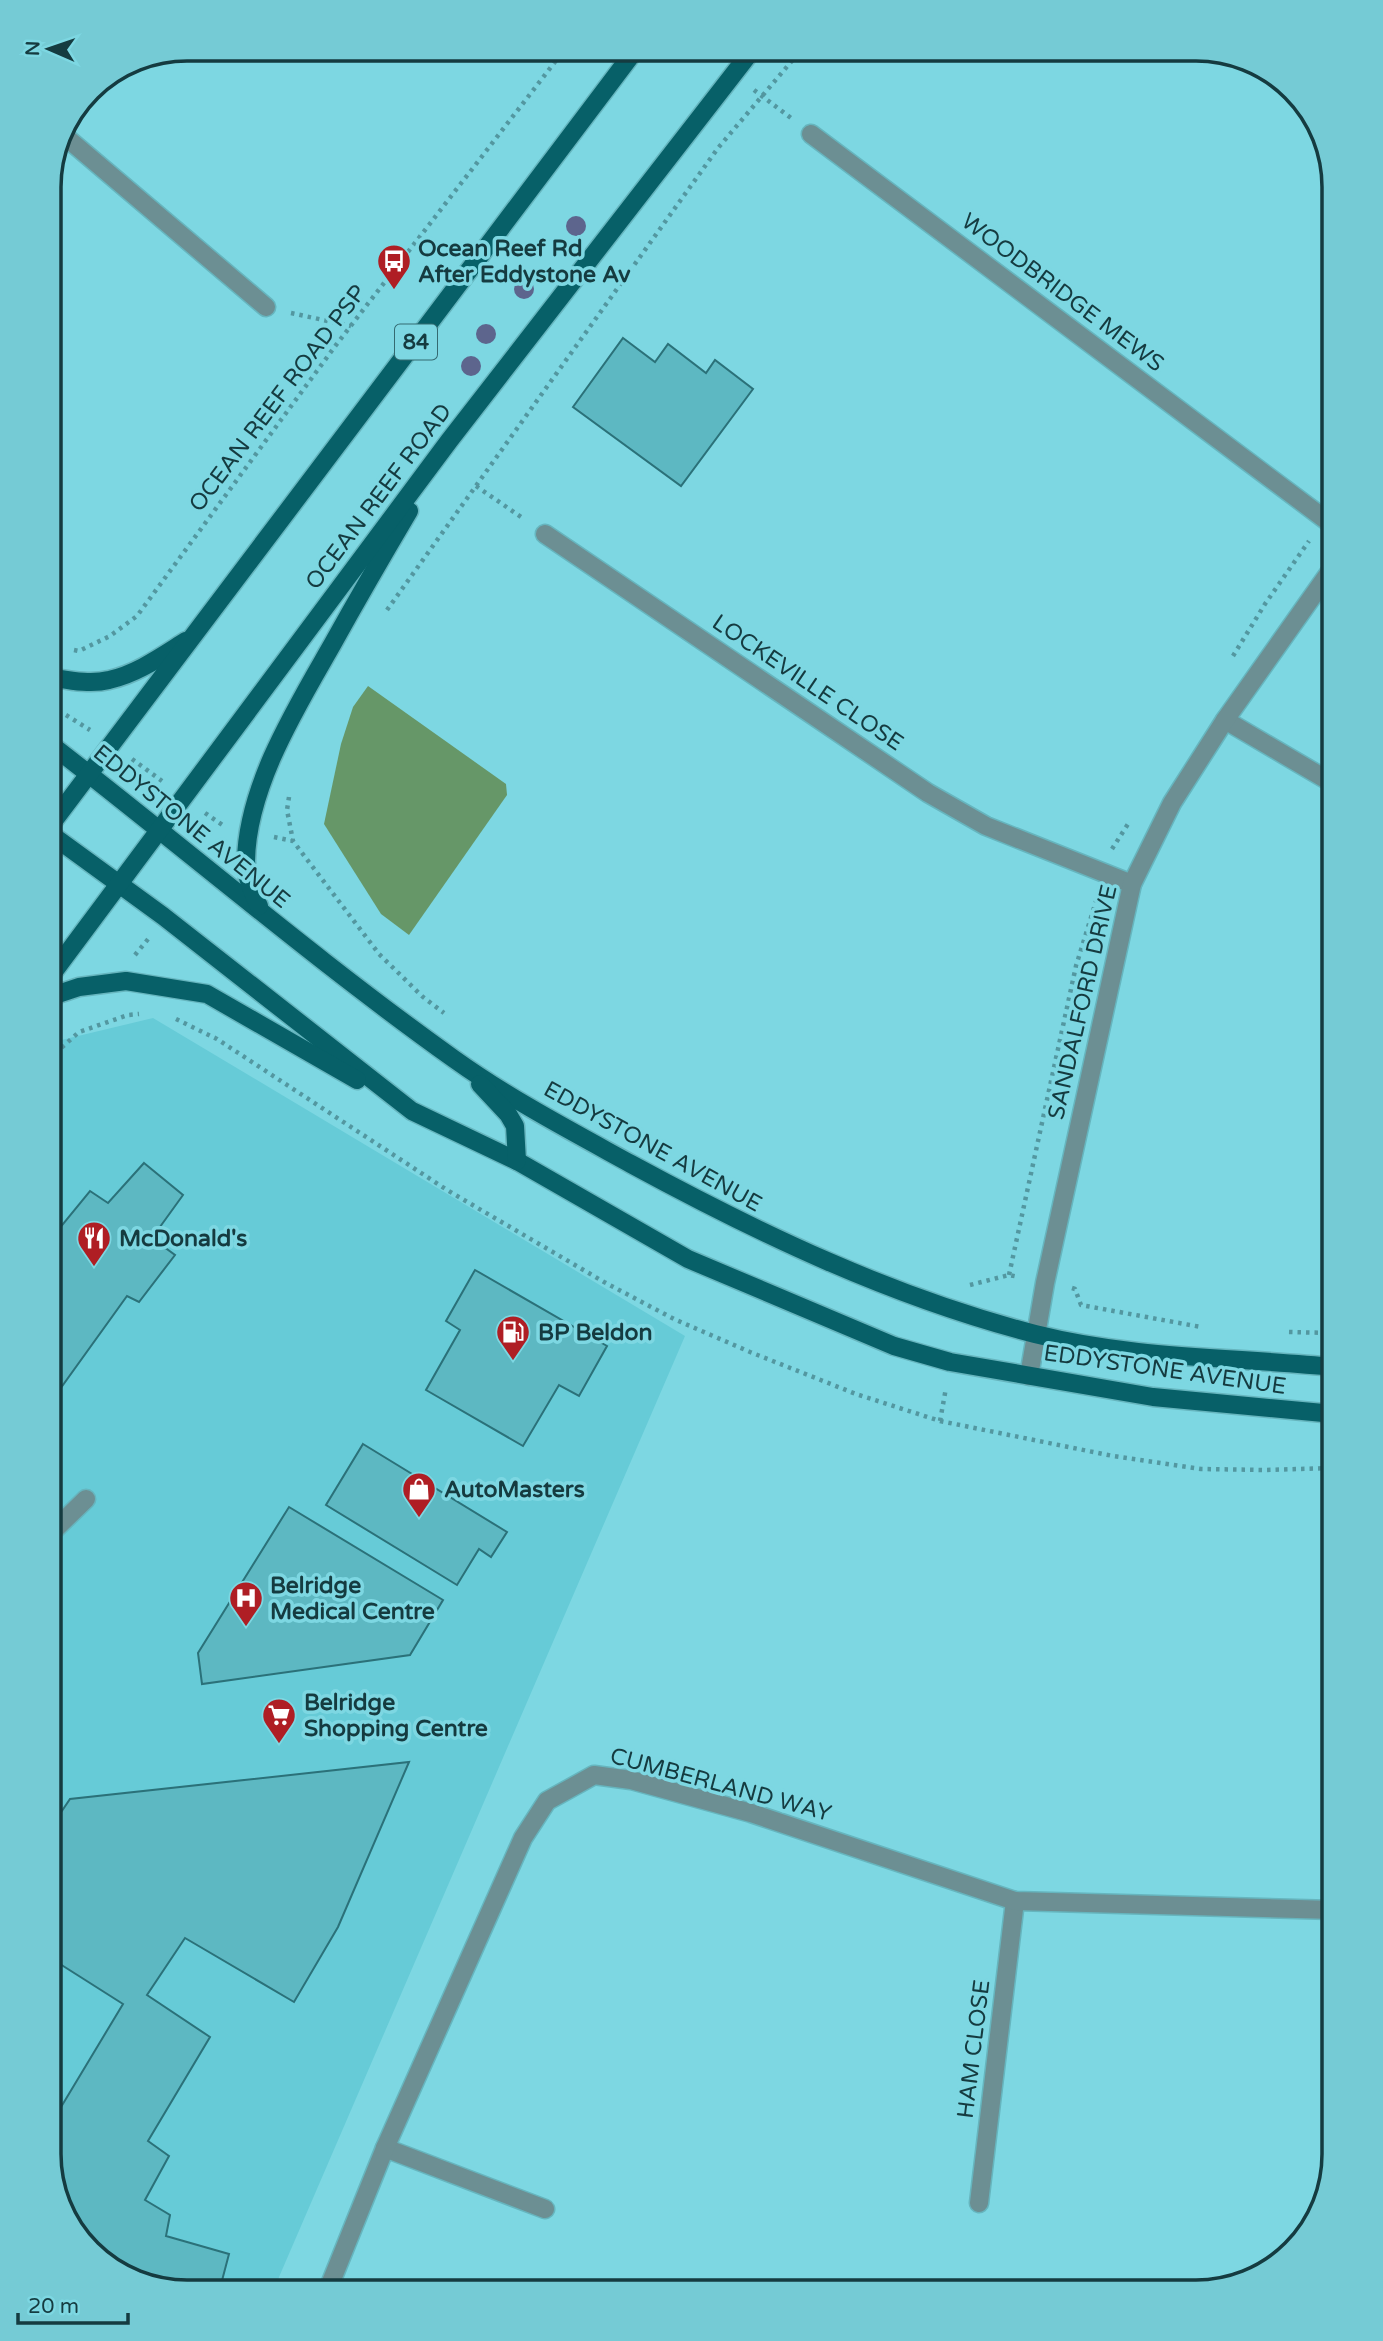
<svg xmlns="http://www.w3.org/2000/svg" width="1383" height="2341" viewBox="0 0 1383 2341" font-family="'Varela Round',sans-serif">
<rect width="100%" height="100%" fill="#7dd7e2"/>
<path fill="#66cbd7" d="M153,1018L685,1336L279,2277L276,2292H179L111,2269L63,2215L49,2154V1047L53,1042Z"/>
<path fill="#669768" d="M368,686L506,784L507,795L409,935L381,914L324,824L341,744L353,707Z"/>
<g fill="#5db8c2" stroke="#2b7179" stroke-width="2">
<path d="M623,338L655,362L668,344L706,373L715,360L753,389L681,486L573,407Z"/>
<path d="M144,1163L183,1195L152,1238L175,1255L139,1302L127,1296L55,1396L49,1391V1280L59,1267L49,1260V1241L90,1191L108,1203Z"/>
<path d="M475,1270L607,1346L579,1396L559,1385L523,1446L426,1390L460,1330L446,1321Z"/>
<path d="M363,1444L507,1532L491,1557L479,1549L457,1585L326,1505Z"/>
<path d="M289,1507L443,1600L410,1655L202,1684L198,1653Z"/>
<path d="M409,1762L338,1927L294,2002L185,1938L147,1995L210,2037L148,2141L169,2156L145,2200L170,2215L166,2236L229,2254L219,2292H179L111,2269L63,2215L49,2154V2127L123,2004L49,1957V1830L70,1799Z"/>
</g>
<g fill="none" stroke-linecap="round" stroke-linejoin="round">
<g stroke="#66b5be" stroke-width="21">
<g id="minor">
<path d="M61,133L266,307"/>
<path d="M811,134L1334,526"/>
<path d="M545,534L928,793L986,826L1132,884"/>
<path d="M1225,720L1334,784"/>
<path d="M1029,1376L1045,1283L1132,884L1172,803L1225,720L1334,566"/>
<path d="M49,1535L86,1499"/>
<path d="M385,2148L545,2209"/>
<path d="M979,2203L1015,1901"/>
<path d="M327,2292L385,2148L523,1838L547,1801L594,1775L631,1780L751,1813L1015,1901L1334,1910"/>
</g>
</g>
<g stroke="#66b5be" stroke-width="21">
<g id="major">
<path d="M49,677C68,680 90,685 109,680C137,674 162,656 186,641"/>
<path d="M49,743C185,848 315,960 454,1059C510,1099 571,1131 631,1164C760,1234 892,1297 1035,1334C1133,1359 1234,1357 1334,1367"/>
<path d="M49,827L636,49"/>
<path d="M49,833L163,916L412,1111L517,1161L688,1259L894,1346L950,1362L1153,1397L1334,1414"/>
<path d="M259,906C252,891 246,878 246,861C247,787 296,708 332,645C357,600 383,555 409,511"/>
<path d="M49,978L449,441L753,49"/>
<path d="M49,997L79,987L126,981L207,994L357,1080"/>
<path d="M480,1084L508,1114L515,1126L517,1161"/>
</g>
</g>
<g stroke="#5397a0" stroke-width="4.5" stroke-dasharray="3.5 5" stroke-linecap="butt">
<path d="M700,49L713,59"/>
<path d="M754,90L791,118"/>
<path d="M291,313L351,326"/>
<path d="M476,486L524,519"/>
<path d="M387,610L718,148L802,49"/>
<path d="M74,650L79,651L110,636L137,616L336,345L565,49"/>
<path d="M1233,656L1265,604L1309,541"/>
<path d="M66,715L90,730"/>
<path d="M132,759L162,781"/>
<path d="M289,797L287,810L293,841L379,954L423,997L444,1013"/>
<path d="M205,813L224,826"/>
<path d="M274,837L293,841"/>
<path d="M1112,849L1128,824"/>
<path d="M49,913L59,921"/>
<path d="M135,955L149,938"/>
<path d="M176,1019L217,1039L447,1190L604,1282L674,1319L750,1352L856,1394L940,1421L1113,1456L1201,1469L1266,1470L1334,1468"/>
<path d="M49,1059L79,1032L128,1015L139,1014"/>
<path d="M1009,1275L1076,966L1097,898"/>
<path d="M970,1285L1009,1275L1019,1277"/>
<path d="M1072,1288L1075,1289L1081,1305L1201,1327"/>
<path d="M1289,1332L1334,1333"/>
<path d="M940,1421L946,1388"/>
</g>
<use href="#minor" stroke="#6c8f93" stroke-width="18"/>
<use href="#major" stroke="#076068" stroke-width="18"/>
</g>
<g fill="#5d658d">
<circle cx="576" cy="226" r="10"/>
<circle cx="524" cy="289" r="10"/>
<circle cx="486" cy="334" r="10"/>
<circle cx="471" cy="366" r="10"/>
</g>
<defs>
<g id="bus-pin" transform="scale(1.75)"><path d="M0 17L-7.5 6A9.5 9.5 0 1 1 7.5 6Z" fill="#af1e24" stroke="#7dd7e2"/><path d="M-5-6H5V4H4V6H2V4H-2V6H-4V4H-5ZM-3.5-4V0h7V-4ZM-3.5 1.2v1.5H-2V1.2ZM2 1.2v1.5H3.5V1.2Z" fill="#fff"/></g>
<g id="restaurant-pin" transform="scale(1.75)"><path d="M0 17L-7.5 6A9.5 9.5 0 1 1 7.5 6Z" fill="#af1e24" stroke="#7dd7e2"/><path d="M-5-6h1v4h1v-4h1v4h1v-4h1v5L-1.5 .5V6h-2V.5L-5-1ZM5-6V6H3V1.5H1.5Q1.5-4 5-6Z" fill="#fff"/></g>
<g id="fuel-pin" transform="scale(1.75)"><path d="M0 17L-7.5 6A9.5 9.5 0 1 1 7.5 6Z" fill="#af1e24" stroke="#7dd7e2"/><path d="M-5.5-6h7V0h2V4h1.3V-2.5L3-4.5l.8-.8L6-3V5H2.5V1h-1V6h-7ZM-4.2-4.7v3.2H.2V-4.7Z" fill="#fff"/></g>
<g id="shop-pin" transform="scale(1.75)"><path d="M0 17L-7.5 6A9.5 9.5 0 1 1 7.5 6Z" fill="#af1e24" stroke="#7dd7e2"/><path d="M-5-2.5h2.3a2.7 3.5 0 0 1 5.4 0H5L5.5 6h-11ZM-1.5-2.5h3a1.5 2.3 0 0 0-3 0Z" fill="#fff"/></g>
<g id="hospital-pin" transform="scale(1.75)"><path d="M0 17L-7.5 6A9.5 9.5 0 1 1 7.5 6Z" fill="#af1e24" stroke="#7dd7e2"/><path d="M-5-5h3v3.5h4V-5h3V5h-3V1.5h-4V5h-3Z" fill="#fff"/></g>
<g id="supermarket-pin" transform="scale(1.75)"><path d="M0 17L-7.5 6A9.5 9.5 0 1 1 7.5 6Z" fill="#af1e24" stroke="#7dd7e2"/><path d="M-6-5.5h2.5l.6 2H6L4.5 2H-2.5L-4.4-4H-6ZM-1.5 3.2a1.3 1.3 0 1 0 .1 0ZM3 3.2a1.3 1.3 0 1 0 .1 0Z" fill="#fff"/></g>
</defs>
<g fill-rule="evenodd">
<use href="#bus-pin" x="394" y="261"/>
<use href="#restaurant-pin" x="94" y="1238"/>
<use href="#fuel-pin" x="513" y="1332"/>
<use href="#shop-pin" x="419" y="1489"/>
<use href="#hospital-pin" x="246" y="1598"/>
<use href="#supermarket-pin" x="279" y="1715"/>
</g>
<g text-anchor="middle" stroke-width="7" stroke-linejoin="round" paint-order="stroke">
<rect fill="#7dd7e2" stroke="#346a71" stroke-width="2" x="395" y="324.5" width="42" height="35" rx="5"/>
<g font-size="21" font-weight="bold" fill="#153b40">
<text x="416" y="349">84</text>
</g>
<g font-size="23" font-weight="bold" fill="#153b40" stroke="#7dd7e2" text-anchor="start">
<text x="418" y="256">Ocean Reef Rd<tspan x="418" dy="26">After Eddystone Av</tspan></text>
<text x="119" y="1246">McDonald's</text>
<text x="538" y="1340">BP Beldon</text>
<text x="444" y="1497">AutoMasters</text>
<text x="270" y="1593">Belridge<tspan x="270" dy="26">Medical Centre</tspan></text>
<text x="304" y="1710">Belridge<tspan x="304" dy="26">Shopping Centre</tspan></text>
</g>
<g font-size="23" fill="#153b40" stroke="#7dd7e2">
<text transform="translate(1063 292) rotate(37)" y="8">WOODBRIDGE MEWS</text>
<text transform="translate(277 398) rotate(-53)" y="8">OCEAN REEF ROAD PSP</text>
<text transform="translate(378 496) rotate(-53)" y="8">OCEAN REEF ROAD</text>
<text transform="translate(808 682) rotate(34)" y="8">LOCKEVILLE CLOSE</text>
<text transform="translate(192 826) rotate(39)" y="8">EDDYSTONE AVENUE</text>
<text transform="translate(1082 1002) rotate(-77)" y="8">SANDALFORD DRIVE</text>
<text transform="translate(653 1146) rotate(29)" y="8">EDDYSTONE AVENUE</text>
<text transform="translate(1165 1369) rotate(8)" y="8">EDDYSTONE AVENUE</text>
<text transform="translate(721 1784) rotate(15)" y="8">CUMBERLAND WAY</text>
<text transform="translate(973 2049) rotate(-83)" y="8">HAM CLOSE</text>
</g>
</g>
<path d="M0 0H1383V2341H0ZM187 61H1196A126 126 0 0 1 1322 187V2154A126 126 0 0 1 1196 2280H187A126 126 0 0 1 61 2154V187A126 126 0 0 1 187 61Z" fill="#75cbd5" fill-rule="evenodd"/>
<path fill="none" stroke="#153b40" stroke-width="3.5" d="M187 61H1196A126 126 0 0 1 1322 187V2154A126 126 0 0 1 1196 2280H187A126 126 0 0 1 61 2154V187A126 126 0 0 1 187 61Z"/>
<g transform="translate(49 49) rotate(272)" stroke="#7dd7e2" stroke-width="5" paint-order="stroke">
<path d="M0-5L12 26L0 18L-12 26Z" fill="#153b40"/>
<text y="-10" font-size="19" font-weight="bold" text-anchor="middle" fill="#153b40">N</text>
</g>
<path d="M18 2313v10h110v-10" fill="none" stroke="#153b40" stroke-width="3.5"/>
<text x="28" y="2313" font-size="21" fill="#153b40" stroke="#7dd7e2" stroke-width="5" paint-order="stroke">20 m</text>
</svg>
